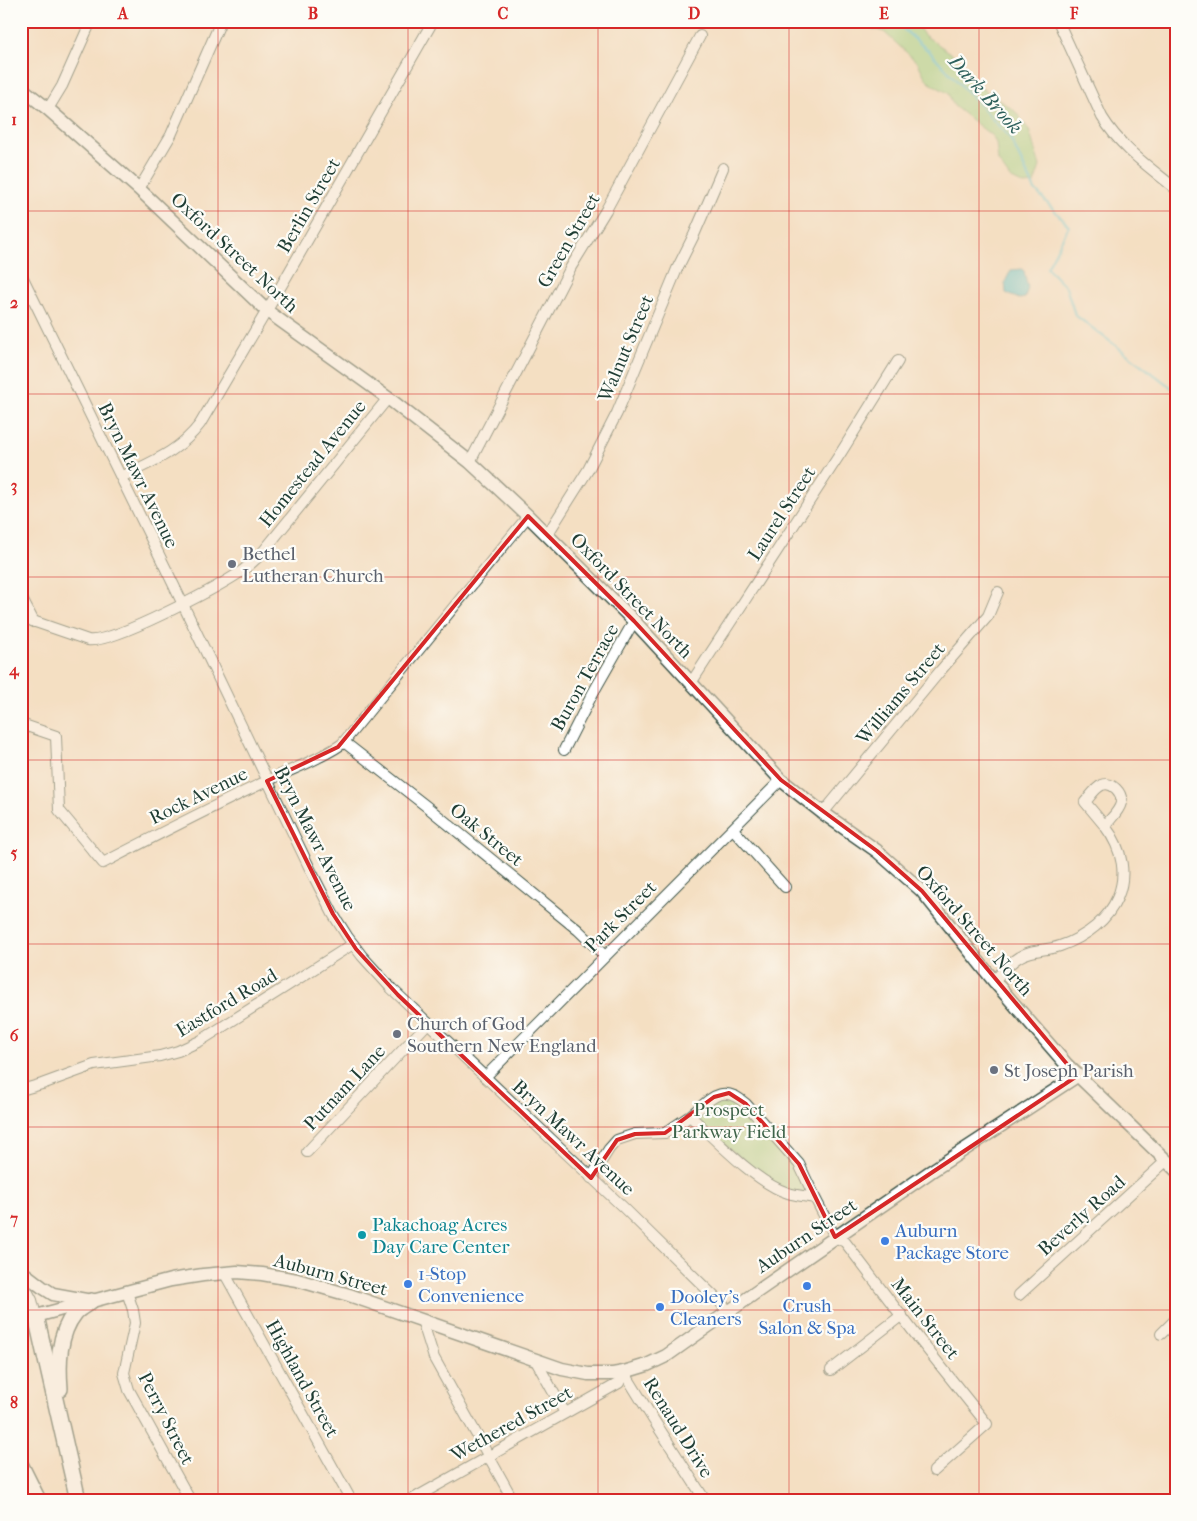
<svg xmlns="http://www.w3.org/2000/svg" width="1197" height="1521" viewBox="0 0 1197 1521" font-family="'IM FELL French Canon',serif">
<rect width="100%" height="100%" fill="#fdfcf7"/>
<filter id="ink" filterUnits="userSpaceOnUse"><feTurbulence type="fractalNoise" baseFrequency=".02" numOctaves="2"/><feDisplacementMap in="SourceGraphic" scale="10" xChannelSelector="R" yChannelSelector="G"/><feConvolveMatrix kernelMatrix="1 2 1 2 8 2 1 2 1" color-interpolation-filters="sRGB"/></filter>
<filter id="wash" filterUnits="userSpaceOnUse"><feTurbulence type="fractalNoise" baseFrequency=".0096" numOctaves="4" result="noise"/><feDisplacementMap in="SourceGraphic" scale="20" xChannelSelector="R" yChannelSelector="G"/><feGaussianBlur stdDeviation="1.12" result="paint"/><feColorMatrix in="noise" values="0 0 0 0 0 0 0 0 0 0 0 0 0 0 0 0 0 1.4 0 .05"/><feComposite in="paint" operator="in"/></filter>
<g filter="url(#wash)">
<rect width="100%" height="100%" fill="#f4dfc2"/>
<g fill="#9dd587" stroke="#5e895e">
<path d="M862,21H914L924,35L951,53L964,68L970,80L1015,111L1029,130L1040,166L1034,184L1024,185L1010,178L998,161L996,143L992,136L954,106L948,93L930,83L925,77L918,63L884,32L870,28Z"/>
<path d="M732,1094L801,1167L815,1198L780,1190L690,1116L705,1104Z"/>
</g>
<path fill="#5bc7d3" stroke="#3d8284" d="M1022,269L1024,271L1028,288L1025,298L1019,299L1006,293L1005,282L1011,270Z"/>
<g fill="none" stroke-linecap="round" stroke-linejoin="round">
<path stroke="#5bc7d3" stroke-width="2.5" d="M894,21L931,53L1010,138L1035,190L1069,226L1047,268L1066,287L1075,315L1176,391"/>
</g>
</g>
<g filter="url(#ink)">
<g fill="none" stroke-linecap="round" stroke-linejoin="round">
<g stroke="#3f5549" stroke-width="12">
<g id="minor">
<path d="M1058,21L1102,117C1121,148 1148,166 1176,189"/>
<path d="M48,109L62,86L91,21"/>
<path d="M139,189L171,135L221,21"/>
<path d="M21,274L165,567L312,873L333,914L347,936L362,956L391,988L624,1208L729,1311"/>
<path d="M470,462L571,267L606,210L700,36"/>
<path d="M121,477C151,462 179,452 200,424L276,295L433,21"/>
<path d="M547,535L588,470L617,413L677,269L694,235L723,168"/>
<path d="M21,597L34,622"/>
<path d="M21,617L88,640C112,644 216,588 239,573C248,567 255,560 262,553L388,398"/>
<path d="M691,683L842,451L898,361"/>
<path d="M21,724L56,736L59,810L103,863C157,835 211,807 267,781C292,769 319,760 342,744L528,516"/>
<path d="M344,742L426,806L578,930L605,956"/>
<path d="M564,750L593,693L634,621"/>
<path d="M823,813L941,670L988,616L998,592"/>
<path d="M733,829L785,887"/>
<path d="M994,981C1002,972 1009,963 1019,957C1033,948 1046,951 1060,946C1115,927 1143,876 1105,826C1110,819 1119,812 1121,803C1123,793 1112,781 1102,785C1095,788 1090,797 1085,802L1105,826"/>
<path d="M485,1077L781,780"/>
<path d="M21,1090L42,1084L94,1065L160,1056L178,1051L200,1041L353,944"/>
<path d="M307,1152L428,1023"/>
<path d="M591,1178L609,1149L617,1140L635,1134L665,1133L690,1116"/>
<path d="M815,1198L799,1164L746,1104C721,1082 710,1100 690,1116C715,1139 756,1183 788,1193C797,1196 806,1196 815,1198L835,1237L845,1242L919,1339L987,1424L934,1471"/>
<path d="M225,1274L351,1500"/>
<path d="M21,1279L32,1300L36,1316"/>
<path d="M127,1292L133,1310L135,1323L124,1373L129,1390L190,1500"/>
<path d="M1019,1295L1166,1161"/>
<path d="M422,1320L434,1358L513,1500"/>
<path d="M1161,1334L1176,1319"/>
<path d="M536,1361L565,1413"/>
<path d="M831,1370L902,1315"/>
<path d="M624,1372L653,1419L705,1500"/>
<path d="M411,1500L619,1383L624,1372"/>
</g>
</g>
<g stroke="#3f5549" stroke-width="15">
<g id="major">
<path d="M21,88L48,109L139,189L267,311L388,398L470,462L528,516L634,621L781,780L823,813L877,851L922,891L994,981L1066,1064L1176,1170"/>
<path d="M21,1271L42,1287L53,1294L86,1300"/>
<path d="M21,1320L171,1280L203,1275L237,1272L262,1274L297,1280L349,1295L562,1369L588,1374H613L624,1372L647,1365L666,1356L755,1293L930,1172L1077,1076"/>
</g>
</g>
<g stroke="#3f5549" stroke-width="18">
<g id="highway">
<path d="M36,1316L78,1500"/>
<path d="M60,1389C58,1364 58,1334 75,1313C79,1308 86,1305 91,1301"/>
<path d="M21,1466L38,1500"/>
</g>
</g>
<use href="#minor" stroke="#fff" stroke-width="10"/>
<use href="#major" stroke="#fff" stroke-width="12"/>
<use href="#highway" stroke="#fff" stroke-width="15"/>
</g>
</g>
<path d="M0 0H1197V1521H0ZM528,516L634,621L781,780L877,851L922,891L1077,1076L835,1237L799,1164L746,1104L729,1093L714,1097L665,1133L635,1134L617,1140L591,1178L398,995L356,949L333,914L267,781L338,747Z" fill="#f4dfc2" fill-opacity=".55" fill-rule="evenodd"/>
<path fill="none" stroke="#d62828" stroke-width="4" stroke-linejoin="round" d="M528,516L634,621L781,780L877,851L922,891L1077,1076L835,1237L799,1164L746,1104L729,1093L714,1097L665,1133L635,1134L617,1140L591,1178L398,995L356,949L333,914L267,781L338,747Z"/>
<path fill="none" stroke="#d62828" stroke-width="1" stroke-opacity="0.55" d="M218,21V1500M408,21V1500M598,21V1500M789,21V1500M979,21V1500M21,211H1176M21,394H1176M21,577H1176M21,760H1176M21,944H1176M21,1127H1176M21,1310H1176"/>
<g fill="#6b7280" stroke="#fdfcf7" stroke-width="2">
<circle cx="232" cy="564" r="5"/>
<circle cx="397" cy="1034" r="5"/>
<circle cx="994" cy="1070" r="5"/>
</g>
<circle fill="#0f9aa8" stroke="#fdfcf7" stroke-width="2" cx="362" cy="1235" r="5"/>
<g fill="#3f7fe0" stroke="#fdfcf7" stroke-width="2">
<circle cx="885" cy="1241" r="5"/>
<circle cx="408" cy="1284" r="5"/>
<circle cx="807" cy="1286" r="5"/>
<circle cx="660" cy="1307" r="5"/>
</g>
<g text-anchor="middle" stroke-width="4.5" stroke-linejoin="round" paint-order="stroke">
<g font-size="19" fill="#1f3d34" stroke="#fdfcf7">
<text transform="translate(308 205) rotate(-60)" y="7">Berlin Street</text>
<text transform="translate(568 240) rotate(-60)" y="7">Green Street</text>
<text transform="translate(235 252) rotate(43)" y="7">Oxford Street North</text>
<text transform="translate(625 348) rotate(-67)" y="7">Walnut Street</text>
<text transform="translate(312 463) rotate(-51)" y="7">Homestead Avenue</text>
<text transform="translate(139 475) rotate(64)" y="7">Bryn Mawr Avenue</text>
<text transform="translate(781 513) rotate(-57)" y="7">Laurel Street</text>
<text transform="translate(632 595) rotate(46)" y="7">Oxford Street North</text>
<text transform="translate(584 677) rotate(-61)" y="7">Buron Terrace</text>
<text transform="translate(900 693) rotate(-50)" y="7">Williams Street</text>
<text transform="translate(198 795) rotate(-26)" y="7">Rock Avenue</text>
<text transform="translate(487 834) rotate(39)" y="7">Oak Street</text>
<text transform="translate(316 838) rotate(63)" y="7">Bryn Mawr Avenue</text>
<text transform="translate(620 916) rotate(-45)" y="7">Park Street</text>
<text transform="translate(975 930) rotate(49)" y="7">Oxford Street North</text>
<text transform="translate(226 1002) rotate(-31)" y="7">Eastford Road</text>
<text transform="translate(344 1087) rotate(-47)" y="7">Putnam Lane</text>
<text transform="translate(574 1137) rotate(43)" y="7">Bryn Mawr Avenue</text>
<text transform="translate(1081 1215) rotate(-42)" y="7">Beverly Road</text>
<text transform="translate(806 1235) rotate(-34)" y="7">Auburn Street</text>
<text transform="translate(331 1274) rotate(15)" y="7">Auburn Street</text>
<text transform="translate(926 1318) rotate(52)" y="7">Main Street</text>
<text transform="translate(303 1378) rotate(61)" y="7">Highland Street</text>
<text transform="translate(167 1418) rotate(63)" y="7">Perry Street</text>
<text transform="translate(511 1423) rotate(-29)" y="7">Wethered Street</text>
<text transform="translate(679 1427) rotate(58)" y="7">Renaud Drive</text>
</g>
<g font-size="19" fill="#5b616d" stroke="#fdfcf7" text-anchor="start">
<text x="242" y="560">Bethel<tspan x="242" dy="22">Lutheran Church</tspan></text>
<text x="407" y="1030">Church of God<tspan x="407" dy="22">Southern New England</tspan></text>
<text x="1004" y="1077">St Joseph Parish</text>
</g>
<g font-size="19" fill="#3e6349" stroke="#fdfcf7">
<text x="729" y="1116">Prospect<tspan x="729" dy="22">Parkway Field</tspan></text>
</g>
<g font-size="19" fill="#0d838f" stroke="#fdfcf7" text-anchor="start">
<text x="372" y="1231">Pakachoag Acres<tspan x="372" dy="22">Day Care Center</tspan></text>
</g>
<g font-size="19" fill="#366cbe" stroke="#fdfcf7" text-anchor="start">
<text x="895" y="1237">Auburn<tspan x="895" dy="22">Package Store</tspan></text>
<text x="418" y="1280">1-Stop<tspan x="418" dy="22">Convenience</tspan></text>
<text x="670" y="1303">Dooley's<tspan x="670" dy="22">Cleaners</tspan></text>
<text x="807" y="1312" text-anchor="middle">Crush<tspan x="807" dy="22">Salon &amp; Spa</tspan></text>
</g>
<g font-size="20" font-style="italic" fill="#2e605c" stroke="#fdfcf7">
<text transform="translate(986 94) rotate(48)" y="7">Dark Brook</text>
</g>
</g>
<rect width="1197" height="1521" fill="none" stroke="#fdfcf7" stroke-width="55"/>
<rect x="28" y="28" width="1142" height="1466" fill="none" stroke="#d62828" stroke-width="2"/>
<g font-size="16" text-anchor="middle" font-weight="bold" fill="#d62828">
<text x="123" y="19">A</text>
<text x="313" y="19">B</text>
<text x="503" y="19">C</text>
<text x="694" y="19">D</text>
<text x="884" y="19">E</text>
<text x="1074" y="19">F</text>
<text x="14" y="125">1</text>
<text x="14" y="308">2</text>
<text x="14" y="491">3</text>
<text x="14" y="675">4</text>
<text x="14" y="858">5</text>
<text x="14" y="1041">6</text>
<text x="14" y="1224">7</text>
<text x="14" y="1408">8</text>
</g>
</svg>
